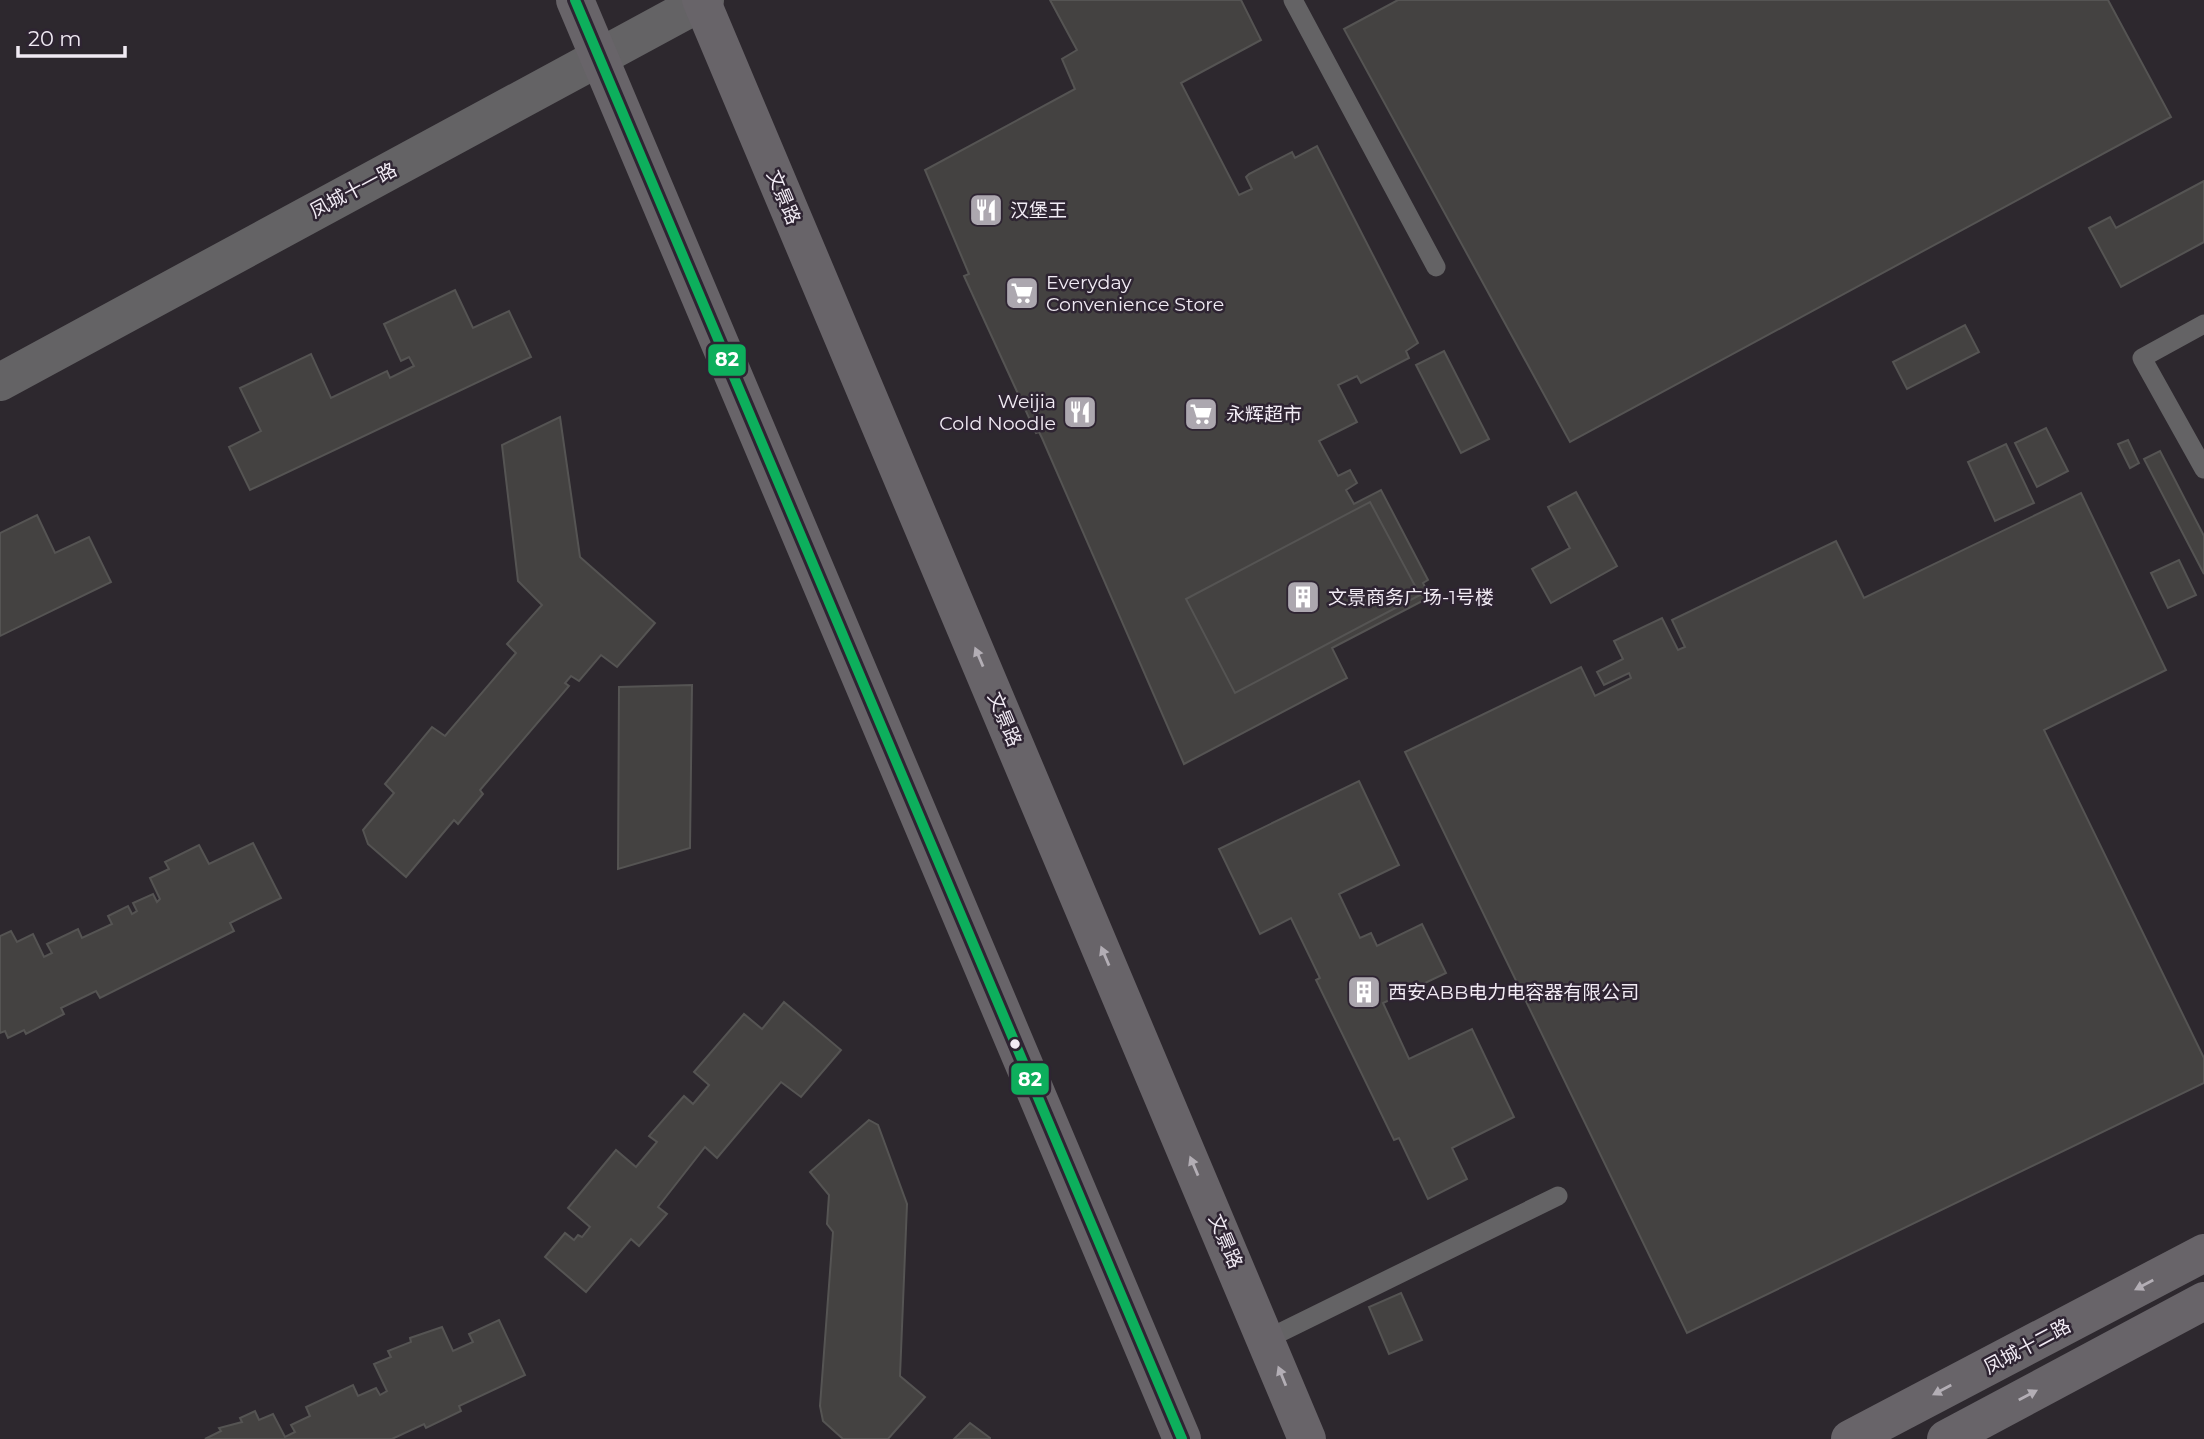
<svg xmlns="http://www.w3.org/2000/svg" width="2204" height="1439" viewBox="0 0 2204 1439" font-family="Montserrat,'Noto Sans SC',sans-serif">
<rect width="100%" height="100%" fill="#2d282e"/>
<g fill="#444241" stroke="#555453" stroke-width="2">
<path d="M1050,0H1241L1261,40L1181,83L1239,195L1252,189L1246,177L1249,174L1292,152L1295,158L1317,146L1418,343L1406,351L1409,358L1361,383L1357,376L1338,385L1357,422L1319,441L1338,476L1350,470L1357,483L1346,490L1354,504L1381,490L1428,580L1423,583L1430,597L1332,648L1347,678L1184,764L1042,438L1039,432L1036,433L964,276L969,274L925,170L1075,89L1062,59L1077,50Z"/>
<path d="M1398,0H2108L2171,117L1570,442L1344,29Z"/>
<path d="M2204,181V242L2121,287L2089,228L2110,217L2116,228Z"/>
<path d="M455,290L473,328L509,311L531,357L250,490L229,447L261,431L240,388L311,354L331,398L387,371L390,378L414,366L409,357L401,361L384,324Z"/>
<path d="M1965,325L1979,352L1907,389L1893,362Z"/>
<path d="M1444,351L1489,439L1461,453L1416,365Z"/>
<path d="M560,417L580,557L655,623L617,667L601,655L579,681L571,676L565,683L569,686L480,790L483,794L458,824L454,820L406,877L368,844L363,830L394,793L385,784L432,727L445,736L516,653L507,644L542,605L518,581L502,445Z"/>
<path d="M2046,428L2068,471L2037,487L2015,443Z"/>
<path d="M2128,440L2139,463L2130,468L2118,444Z"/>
<path d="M2006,444L2034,503L1995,521L1968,462Z"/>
<path d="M2160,451L2204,536V574L2144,459Z"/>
<path d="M1576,492L1617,566L1551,603L1532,569L1570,548L1548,507Z"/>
<path d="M2081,493L2166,670L2044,730L2204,1058V1083L1687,1333L1405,752L1581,667L1595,696L1631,678L1629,673L1604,685L1597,672L1623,659L1614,641L1662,618L1678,650L1685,647L1672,620L1836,541L1864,598Z"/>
<path d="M1370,502L1420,595L1235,693L1186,599Z"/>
<path d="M37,515L55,553L89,537L111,582L0,636V533Z"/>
<path d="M2179,560L2196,595L2168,608L2151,573Z"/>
<path d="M692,685L690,848L618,869L619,687Z"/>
<path d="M1359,781L1399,865L1339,894L1360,938L1371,933L1377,946L1422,924L1446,973L1383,1003L1409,1059L1472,1029L1514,1117L1452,1148L1467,1179L1428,1199L1399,1138L1394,1140L1316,980L1320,978L1291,918L1260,934L1219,849Z"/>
<path d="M253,843L281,898L230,923L234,931L100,998L96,991L61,1008L64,1014L26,1034L24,1030L8,1038L5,1031L0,1033V936L11,931L17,942L33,934L44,957L52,953L47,944L78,929L82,938L112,924L108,916L128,906L132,914L137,911L133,903L153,894L157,902L160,899L150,878L169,869L165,862L199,845L209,864Z"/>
<path d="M784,1002L841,1050L801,1097L781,1082L717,1158L705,1147L658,1207L667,1214L639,1246L631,1239L586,1292L545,1257L565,1233L574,1240L578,1235L582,1237L590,1227L568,1208L616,1150L636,1167L657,1142L649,1136L684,1096L693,1104L709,1085L694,1072L744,1014L762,1029Z"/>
<path d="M869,1120L878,1125L907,1204L900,1376L925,1397L888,1439H843L823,1421L820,1406L833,1232L827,1224L829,1195L810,1172Z"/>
<path d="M1401,1293L1422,1340L1389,1354L1369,1307Z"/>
<path d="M499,1320L525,1375L459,1406L461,1411L426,1428L424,1424L392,1439H205L221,1431L219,1428L242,1422L240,1418L255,1411L259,1420L273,1414L285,1437L295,1432L291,1425L310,1416L306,1407L353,1385L358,1396L376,1388L380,1395L387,1391L374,1364L391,1357L388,1351L411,1342L410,1338L442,1327L453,1351L473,1342L469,1334Z"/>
<path d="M970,1423L990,1438V1439H954Z"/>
</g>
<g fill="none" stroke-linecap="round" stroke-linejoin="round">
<g stroke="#646365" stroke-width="19">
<path d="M1293,0L1436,267"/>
<path d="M2204,324L2142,358L2204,469"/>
<path d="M1267,1339L1558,1196"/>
</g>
<path stroke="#646365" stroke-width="38" d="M0,382L705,0"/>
<g stroke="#686469" stroke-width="38">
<path d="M575,0L1182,1439"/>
<path d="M701,0L1307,1439"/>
<path d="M1850,1439L2204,1253"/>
<path d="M1946,1439L2204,1301"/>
</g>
<g stroke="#2e2432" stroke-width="16">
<path id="bus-1" d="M575,0L1182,1439"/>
</g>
<use href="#bus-1" stroke="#0daf5c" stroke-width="10"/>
</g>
<defs><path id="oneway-solid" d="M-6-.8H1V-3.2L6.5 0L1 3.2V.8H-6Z" transform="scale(1.75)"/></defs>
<g fill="#b3aeb5">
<use href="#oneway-solid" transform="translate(979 657) rotate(-113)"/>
<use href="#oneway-solid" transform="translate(1105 956) rotate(-113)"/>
<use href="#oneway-solid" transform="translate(1194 1166) rotate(-113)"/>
<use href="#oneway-solid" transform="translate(2144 1285) rotate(152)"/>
<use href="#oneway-solid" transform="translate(1282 1376) rotate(-112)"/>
<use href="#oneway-solid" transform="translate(1942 1390) rotate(152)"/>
<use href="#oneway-solid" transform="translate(2028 1395) rotate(-28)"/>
</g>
<defs>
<g id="restaurant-square" transform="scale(1.75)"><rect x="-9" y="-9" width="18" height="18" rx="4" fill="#aca7af" stroke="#2e2432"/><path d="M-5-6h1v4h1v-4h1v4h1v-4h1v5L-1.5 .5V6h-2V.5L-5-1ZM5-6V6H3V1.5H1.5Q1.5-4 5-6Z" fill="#fff"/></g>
<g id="supermarket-square" transform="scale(1.75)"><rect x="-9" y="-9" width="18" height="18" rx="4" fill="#aca7af" stroke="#2e2432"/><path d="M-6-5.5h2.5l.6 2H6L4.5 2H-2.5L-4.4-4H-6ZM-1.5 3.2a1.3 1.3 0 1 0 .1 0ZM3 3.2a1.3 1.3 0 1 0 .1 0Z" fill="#fff"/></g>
<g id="building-square" transform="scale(1.75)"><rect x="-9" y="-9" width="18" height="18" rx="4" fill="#aca7af" stroke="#2e2432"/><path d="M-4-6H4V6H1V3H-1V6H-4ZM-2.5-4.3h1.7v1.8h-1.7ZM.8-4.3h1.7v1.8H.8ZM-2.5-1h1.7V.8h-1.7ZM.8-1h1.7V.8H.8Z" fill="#fff"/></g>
</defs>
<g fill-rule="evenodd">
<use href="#restaurant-square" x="986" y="210"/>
<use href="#supermarket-square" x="1022" y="293"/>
<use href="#restaurant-square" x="1080" y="412"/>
<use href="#supermarket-square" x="1201" y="414"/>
<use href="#building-square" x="1303" y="597"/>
<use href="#building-square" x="1364" y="992"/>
</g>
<circle fill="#f1ebf4" stroke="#2e2432" stroke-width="2.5" cx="1015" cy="1044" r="6"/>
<g text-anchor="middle" stroke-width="5" stroke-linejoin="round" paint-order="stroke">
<g font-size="19" fill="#f1ebf4" stroke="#2e2432">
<text transform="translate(353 190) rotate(-28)" y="7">凤城十一路</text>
<text transform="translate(784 197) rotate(67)" y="7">文景路</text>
<text transform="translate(1005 719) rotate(67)" y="7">文景路</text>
<text transform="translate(1226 1241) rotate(67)" y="7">文景路</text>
<text transform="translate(2027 1346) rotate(-28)" y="7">凤城十二路</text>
</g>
<g font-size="19" fill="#f1ebf4" stroke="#2e2432" text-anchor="start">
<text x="1010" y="217">汉堡王</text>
<text x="1046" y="289">Everyday<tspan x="1046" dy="22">Convenience Store</tspan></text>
<text x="1056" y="408" text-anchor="end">Weijia<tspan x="1056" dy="22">Cold Noodle</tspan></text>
<text x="1226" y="421">永辉超市</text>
<text x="1328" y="604">文景商务广场-1号楼</text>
<text x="1388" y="999">西安ABB电力电容器有限公司</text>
</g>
</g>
<g stroke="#2e2432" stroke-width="2.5">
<rect x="707" y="343" width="40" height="34" rx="7" fill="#0daf5c"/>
<rect x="1010" y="1062" width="40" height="34" rx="7" fill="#0daf5c"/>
</g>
<g font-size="19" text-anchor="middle" font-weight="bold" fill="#fff">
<text x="727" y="366">82</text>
<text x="1030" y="1086">82</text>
</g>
<path d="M18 46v10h107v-10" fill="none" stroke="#f1ebf4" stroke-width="3.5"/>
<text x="28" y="46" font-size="21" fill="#f1ebf4" stroke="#2e2432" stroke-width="5" paint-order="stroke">20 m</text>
</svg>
